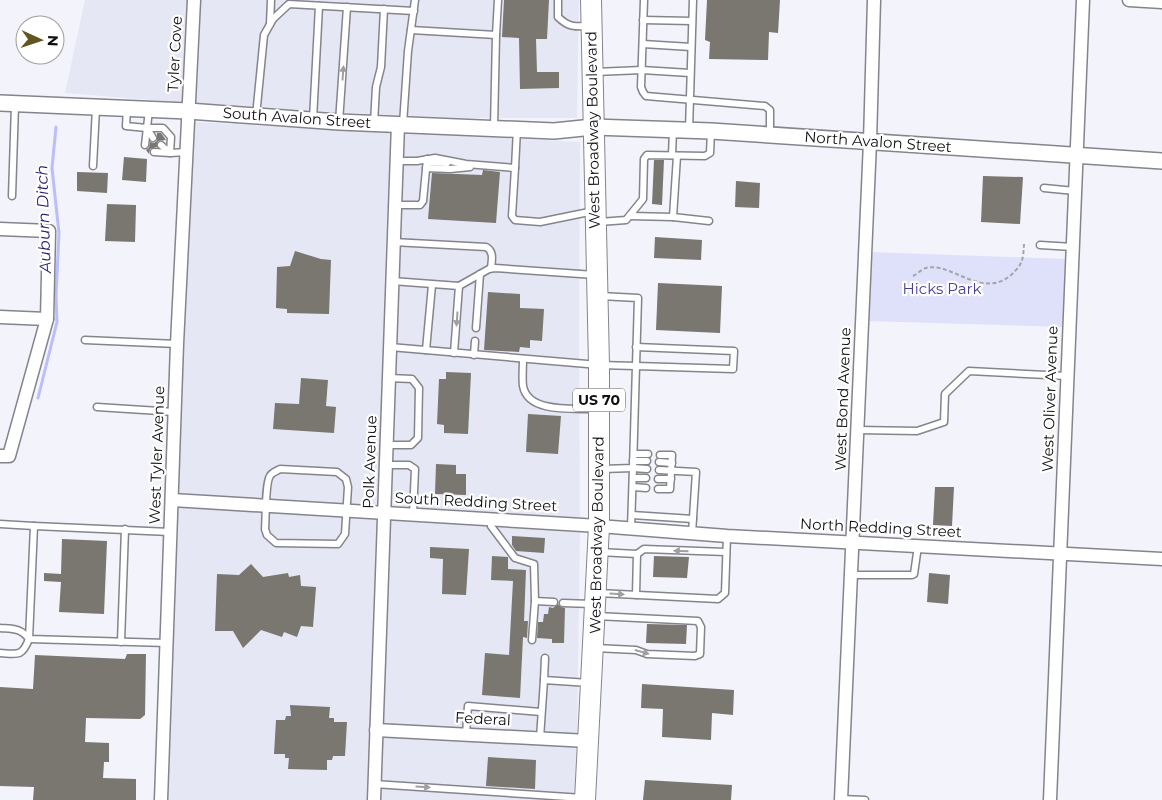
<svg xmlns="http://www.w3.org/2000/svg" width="1162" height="800" viewBox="0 0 1162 800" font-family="Montserrat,sans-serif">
<rect width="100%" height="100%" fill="#f2f3fb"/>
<g fill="#e5e7f5">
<path d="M85,0H579L577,118H457L331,112L201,104L65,93Z"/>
<path d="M193,122L580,142L579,343L580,532L576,800H163Z"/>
</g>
<path fill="#dfe0fa" d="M869,252L1066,259L1063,327L867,321Z"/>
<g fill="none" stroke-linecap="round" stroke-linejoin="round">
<path stroke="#bbbefa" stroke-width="3" d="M38,398L57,322L56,296L59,233L52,168L56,127"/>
</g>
<g fill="#797770">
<path d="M504,0H549L547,39H536L537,72H559V88L520,89L519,38L502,37Z"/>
<path d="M707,0H780L778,33L769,32L768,60L709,59L710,42L705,40Z"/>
<path d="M157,133H161L166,140L158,141L157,147L150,149L149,154L146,150L149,148L150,142L154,143L157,141Z"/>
<path d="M124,157L147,159L146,182L122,180Z"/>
<path d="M654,160H664L662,205L652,204Z"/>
<path d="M483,170L500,172L496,223L428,219L432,173L482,175Z"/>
<path d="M77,172L108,173L107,193L77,191Z"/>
<path d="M983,176L1023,177L1020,224L981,222Z"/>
<path d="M736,181L760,183L759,208L735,207Z"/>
<path d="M107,204L136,205L135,242L105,241Z"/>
<path d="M655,237L702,240L701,260L654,258Z"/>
<path d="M295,251L321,259L331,260L329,314L287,313V309L276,308L277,267L290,266Z"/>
<path d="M658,283L722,286L720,333L656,330Z"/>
<path d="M488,292L520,294V308L544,309L542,341L530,340V348L520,347L519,352L484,350Z"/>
<path d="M446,372L471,373L468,434L444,433V425L437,424L439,379H446Z"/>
<path d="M301,378L328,380L326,406L336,407L334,433L273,429L275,403L299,404Z"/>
<path d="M528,414L561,416L558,454L526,452Z"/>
<path d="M436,464L456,465V474H466V495L435,494Z"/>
<path d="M935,487H954L952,526L933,525Z"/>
<path d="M512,536L545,538L544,553L516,551L512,545Z"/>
<path d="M62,539L107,541L104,614L59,612L61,582L44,581V573L61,574Z"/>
<path d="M430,547L469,549L466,595L442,594L443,559L430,558Z"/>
<path d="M492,556L508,557V569L526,570L524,621H528L527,638L523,637L520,698L482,695L485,653L509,655L513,581L491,580Z"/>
<path d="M654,556L689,557L687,578L653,577Z"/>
<path d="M251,564L263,577L288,573L289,577L300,575L301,586L316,587L313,627L301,626L297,637L284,632L282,637L261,630L243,648L233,631H215L217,574L239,575Z"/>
<path d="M929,573L950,575L948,604L927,602Z"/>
<path d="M558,604L561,607L565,608L564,643H552V639L537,638L538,622H543L544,614H548L549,607L553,608Z"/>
<path d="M647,624L687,625L686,644L646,643Z"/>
<path d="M127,654H146L145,715L140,719L86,718L85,742L109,743V762H104L103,778L136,779V800H33L34,787L0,786V687L33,689L35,655L125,659Z"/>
<path d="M642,684L734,690L733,715L712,713L711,740L662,737L663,709L641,708Z"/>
<path d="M290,705L330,707L329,718H334V722H347L345,756H333L332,760H327V770L288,769L289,758H285V754H274L276,720H285L286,716H291Z"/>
<path d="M488,757L536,760L535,789L486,786Z"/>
<path d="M645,780L732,785L731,800H643Z"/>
</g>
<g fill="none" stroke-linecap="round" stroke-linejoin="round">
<g stroke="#84858c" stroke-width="9">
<g id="service">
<path d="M558,0V17C568,27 575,27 589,26"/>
<path d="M644,0L641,87L643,92L646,96L765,106L770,110V135"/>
<path d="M643,20L692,21"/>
<path d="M270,24L271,0"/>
<path d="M411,30L496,35L494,128"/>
<path d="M496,35L498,0"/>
<path d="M643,44L691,47"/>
<path d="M595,72L642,70L690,73"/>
<path d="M127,108L126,126L147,128L153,138"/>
<path d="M256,116L264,35L273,19L289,4L414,11"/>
<path d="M313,119L319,6"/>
<path d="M339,122L347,7"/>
<path d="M374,123L376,87L381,67L384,9"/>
<path d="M403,124L408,51L415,0"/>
<path d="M147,128H163L171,137L170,153L154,152"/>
<path d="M689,130L693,0"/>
<path d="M145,145L149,110"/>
<path d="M161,145L170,153L187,152"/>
<path d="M672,155L673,130"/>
<path d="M396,161H417L435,158L466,164L515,168L517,129"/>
<path d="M427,162L447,163"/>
<path d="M93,166L96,108"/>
<path d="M426,168L450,169L470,167"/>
<path d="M515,168L512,216L515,220L540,222L594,211"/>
<path d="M1044,188L1075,191"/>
<path d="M12,196L15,105"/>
<path d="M395,205H420L423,201L427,159"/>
<path d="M630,216L673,217L709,221"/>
<path d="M673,217L677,156"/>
<path d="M599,222L626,220L643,199L644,159L647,155L705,156L710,153L711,132"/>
<path d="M393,242L486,247C494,251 492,260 491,268"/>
<path d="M1040,245L1073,247"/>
<path d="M392,281L459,286L489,269L495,268L595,275"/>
<path d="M476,328L480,274"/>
<path d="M85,340L177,344"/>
<path d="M390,347L599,365L636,366L638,298L600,296"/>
<path d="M426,350L432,285"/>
<path d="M454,353L459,286"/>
<path d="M474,355L475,341"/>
<path d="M523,359C523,368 522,378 523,386C528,414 575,408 596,409"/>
<path d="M97,407L175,412"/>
<path d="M858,430L917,431L944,422L945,394L969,371L1067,376"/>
<path d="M386,445H411L418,438L419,388L412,379L389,378"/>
<path d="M634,454H648"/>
<path d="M633,461H647"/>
<path d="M659,462L672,463"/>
<path d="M386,465H409L415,469L413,514"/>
<path d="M280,469L337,472L346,479L348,487L345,534L338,544L276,543L267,535L265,529C266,519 265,483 270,476C272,472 277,471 280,469Z"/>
<path d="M602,469L633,468L636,366L733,369L734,351L636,347"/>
<path d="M659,470L696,472L692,533"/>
<path d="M633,478H646"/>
<path d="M658,479H671"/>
<path d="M633,487L646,488"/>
<path d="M658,489H670L672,455H660"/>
<path d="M632,515L693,519"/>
<path d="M492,519L491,526L515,558L534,564L535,601L554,602"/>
<path d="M0,524L34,526"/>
<path d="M631,528L633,468L647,469"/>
<path d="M599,552L637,554L644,549L726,552"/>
<path d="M851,575H912L914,574L918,546"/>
<path d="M598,593L718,599L725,593L727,536"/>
<path d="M636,595L637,554"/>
<path d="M563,603L592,604"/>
<path d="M0,628C13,629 21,628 29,639L167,643"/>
<path d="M532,640L535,601"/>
<path d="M121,642L125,529"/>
<path d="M595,648L636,650L647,654L695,656L700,654L701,627L698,621L596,616"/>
<path d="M0,653C18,654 22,657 29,639L34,526L170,532"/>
<path d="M544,680L545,658"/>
<path d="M466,734L468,706L541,712"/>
<path d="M540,738L544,680L589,683"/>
<path d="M374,784L583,798"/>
<path d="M841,799L865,800"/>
</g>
</g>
<g stroke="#84858c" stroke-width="15">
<g id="minor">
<path d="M1129,0L1162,2"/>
<path d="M0,229L49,231L47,319L9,456H0"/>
<path d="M0,317L47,319"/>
<path d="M172,500L599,526L727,536L1162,559"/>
<path d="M376,730L588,741"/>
<path d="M161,800L177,344L194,0"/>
<path d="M374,800L398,124"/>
<path d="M841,800L870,142L874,0"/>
<path d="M1050,800L1083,0"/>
</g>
</g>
<g stroke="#84858c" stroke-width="18">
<path id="tertiary" d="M0,103L188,111L339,122L554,131L593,127L711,131L1162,161"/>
</g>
<g stroke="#84858c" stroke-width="22">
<path id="primary" d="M585,800L599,526V365L591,0"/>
</g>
<path stroke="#a4a5ab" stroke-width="2" stroke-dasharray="4 2.5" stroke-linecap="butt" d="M913,276C917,274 922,269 926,268C950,261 982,300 1011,275C1023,264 1023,260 1024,244"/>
<use href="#service" stroke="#fff" stroke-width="6"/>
<use href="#minor" stroke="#fff" stroke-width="12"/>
<use href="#tertiary" stroke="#fff" stroke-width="15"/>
<use href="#primary" stroke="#fff" stroke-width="20"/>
</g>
<defs><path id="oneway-solid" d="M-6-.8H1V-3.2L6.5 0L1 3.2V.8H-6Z" transform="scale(1.25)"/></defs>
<g fill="#9f9fa1">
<use href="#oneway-solid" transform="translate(343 73) rotate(-86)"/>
<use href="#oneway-solid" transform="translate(457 319) rotate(94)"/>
<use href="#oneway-solid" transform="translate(681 551) rotate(-178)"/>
<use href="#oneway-solid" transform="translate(617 594) rotate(3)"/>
<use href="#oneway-solid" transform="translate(642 652) rotate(16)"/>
<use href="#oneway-solid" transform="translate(423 787) rotate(4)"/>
</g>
<g text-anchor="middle" stroke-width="4.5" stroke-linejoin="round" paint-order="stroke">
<rect fill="#fff" stroke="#58585a" stroke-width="1" x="573" y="388.5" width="52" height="23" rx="4"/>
<g font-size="14" font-weight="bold" fill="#101013">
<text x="599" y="405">US 70</text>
</g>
<g font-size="15" fill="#101013" stroke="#fff">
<text transform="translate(175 54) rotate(-87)" y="5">Tyler Cove</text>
<text transform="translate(297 118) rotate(4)" y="5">South Avalon Street</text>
<text transform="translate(593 130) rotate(-91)" y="5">West Broadway Boulevard</text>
<text transform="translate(878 142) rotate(4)" y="5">North Avalon Street</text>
<text transform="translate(843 399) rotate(-88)" y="5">West Bond Avenue</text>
<text transform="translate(1050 399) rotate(-88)" y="5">West Oliver Avenue</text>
<text transform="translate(157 455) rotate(-88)" y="5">West Tyler Avenue</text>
<text transform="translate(370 462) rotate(-88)" y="5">Polk Avenue</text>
<text transform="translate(476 502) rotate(3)" y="5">South Redding Street</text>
<text transform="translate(881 528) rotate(3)" y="5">North Redding Street</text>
<text transform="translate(597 535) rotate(-89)" y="5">West Broadway Boulevard</text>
<text transform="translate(483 719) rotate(3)" y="5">Federal</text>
</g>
<g font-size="15" fill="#474196" stroke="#fff">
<text x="942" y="294">Hicks Park</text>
</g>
<g font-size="16" font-style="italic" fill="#291a6e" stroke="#fff">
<text transform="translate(43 219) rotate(-92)" y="6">Auburn Ditch</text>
</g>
</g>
<g transform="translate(40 40) rotate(93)"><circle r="24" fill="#ffffff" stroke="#9f9fa1"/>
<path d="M0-4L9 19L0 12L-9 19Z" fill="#615622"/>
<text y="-8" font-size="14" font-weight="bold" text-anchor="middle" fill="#101013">N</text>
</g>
</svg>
